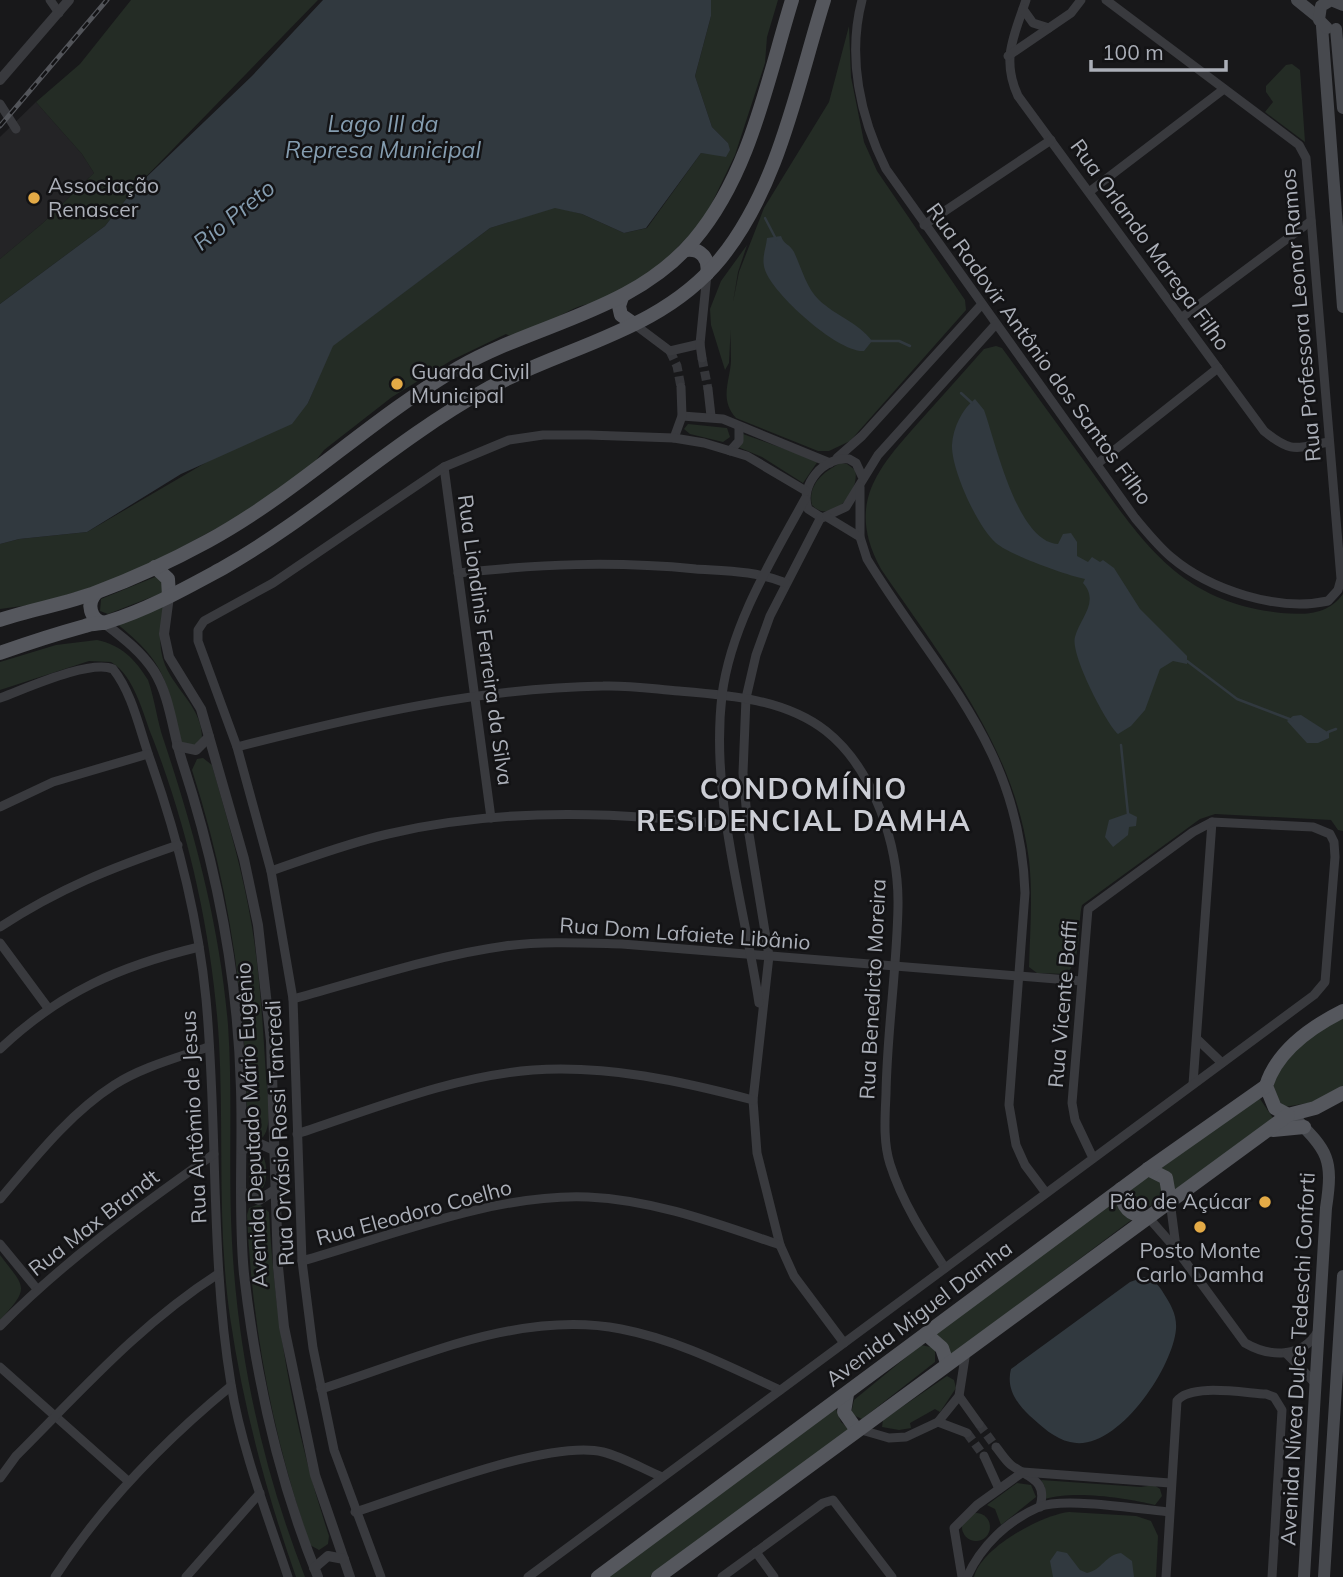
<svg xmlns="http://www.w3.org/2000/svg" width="1343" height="1577" viewBox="0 0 1343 1577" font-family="Mulish,sans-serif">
<rect width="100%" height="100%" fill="#18181a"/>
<path fill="#242426" d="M36,102L82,154L94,173L43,223L0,259V137Z"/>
<g fill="#242c25">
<path d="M131,0H318L134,189L105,226L0,304V259L43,223L94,173L82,154L36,102L80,64Z"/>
<path d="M711,0H778L767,37L765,63L735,155L709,209L697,227L656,270L598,303C577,303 562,316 545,324C535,330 523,333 512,337L506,334L452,360L392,397L324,450L310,468L258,506L152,563L102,584L37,604L0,609V544L19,539L87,532L308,403L332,346L490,228L555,207L582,214L624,233L647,228L701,153L713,154L728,143L712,127L695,76L711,16Z"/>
<path d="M849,26L851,77L864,142L877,171L965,300L966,310L850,441L829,451H818L736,418C719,399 730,381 731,361C731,348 730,335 731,322L729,363L725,370L711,325L710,309L721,281L747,245L738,272L733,302L739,272L764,208L829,102Z"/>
<path d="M1292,64L1300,70L1305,142L1265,112L1273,102L1266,92V86L1286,65Z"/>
<path d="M996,346L1002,348C1032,389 1061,429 1090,469C1144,544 1180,602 1281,613C1305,615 1328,615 1343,594V831L1338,830L1331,820L1215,814L1200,819L1082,905C1077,924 1083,963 1065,974L1037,973L1029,967C1030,932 1033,895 1029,860C1015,747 943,660 881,569C846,505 876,470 919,422C941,397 963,373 984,349Z"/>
<path d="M688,424L727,428L730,437L723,442L690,434L684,429Z"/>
<path d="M743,434L818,461L803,483L762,457L738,447Z"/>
<path d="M841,463L847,464L855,470C861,491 831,526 812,505C807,485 824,471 841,463Z"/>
<path d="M155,577L162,581V593L108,614L100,611L101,599Z"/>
<path d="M164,605C161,625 157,645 165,665C176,691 203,709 202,739L196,747L184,745L180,739C167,681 166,663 117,624Z"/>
<path d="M97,640C121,645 135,659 148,680C155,700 157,721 164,741C195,834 220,927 228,1025C233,1097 228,1169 232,1242C238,1357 263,1470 305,1577H296C266,1492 243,1406 230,1317C217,1226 224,1133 219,1042C213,940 190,835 153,739C143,715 135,676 111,662L89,661L0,690V662L56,645Z"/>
<path d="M203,758L212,765C227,818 243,872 252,927C260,976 263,1026 266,1077C267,1092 274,1129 261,1139H255L247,1131C247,1007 230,888 192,770L197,759Z"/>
<path d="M1343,1018V1087L1314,1102L1284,1107L1272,1092C1277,1058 1313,1032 1343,1018Z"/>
<path d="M1258,1096L1273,1118L1175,1190L1160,1169Z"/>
<path d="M254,1152H260C268,1160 269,1183 260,1191L254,1190C248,1181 246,1159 254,1152Z"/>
<path d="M1158,1176L1164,1194L1151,1206L1137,1209L1129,1201V1192L1146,1177Z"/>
<path d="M1119,1197L1134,1218L950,1356L931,1336Z"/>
<path d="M259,1204L269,1212C275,1325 294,1430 329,1536L328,1544L319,1550L310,1545C273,1437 252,1329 247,1215L249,1208Z"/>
<path d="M0,1255C26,1289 30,1287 0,1320Z"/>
<path d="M921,1345L935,1348V1362L862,1419L851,1414L854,1400Z"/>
<path d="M947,1376L954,1380L956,1388L940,1412L935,1409L910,1423L911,1428L899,1430L882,1427L883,1420Z"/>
<path d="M836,1409L841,1422L849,1429L650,1577H606Z"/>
<path d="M1041,1480L1141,1487L1154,1485L1160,1489L1162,1496L1155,1505C1127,1498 1074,1490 1045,1499V1487Z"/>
<path d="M1017,1483L1031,1485L1036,1497L1001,1525L995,1509L987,1505Z"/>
<path d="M1069,1512L1136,1516L1151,1521L1158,1536L1156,1577H974C981,1548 1041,1515 1069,1512Z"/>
<circle cx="976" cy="1527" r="14"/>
</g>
<g fill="#31393f">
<path d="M323,0H711V16L695,76L712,127L728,143L730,150L726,157L701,153L646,228L624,233L582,214L555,208L490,228L333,346L308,403L292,424L181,474L87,532L19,539L0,544V304L105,226L134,189L252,76Z"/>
<path d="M781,236C784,245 790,244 794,252C801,267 807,289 819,300C836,316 859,323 872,341L864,351C838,353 773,294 765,270C761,258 766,249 767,238Z"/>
<path d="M975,399L984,410C996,443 1017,542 1058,544L1063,534L1071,533L1077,542V556L1088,562L1092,557L1100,562L1103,560L1114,568L1140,609L1187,656V664L1173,661L1160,669L1145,710L1131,726L1118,734C1106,723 1070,654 1075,637C1080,618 1100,602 1083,583L1085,579C1065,575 1010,555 996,543C978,528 951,469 952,445C953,428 962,409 975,399Z"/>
<path d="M1301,715L1329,733V738L1318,743H1307L1287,721L1293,716Z"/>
<path d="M1129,813L1137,817L1136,826L1129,827L1128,835L1113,847L1105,837L1109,820Z"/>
<path d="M1144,1277C1154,1280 1159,1285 1164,1294C1171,1305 1177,1315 1176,1329C1173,1368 1116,1454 1070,1442C1055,1439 1041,1426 1030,1416C1016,1403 1006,1388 1011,1369L1130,1282Z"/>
<path d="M1057,1551L1067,1553L1080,1570L1087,1573C1102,1570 1105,1555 1121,1553L1132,1561L1134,1577H1053L1050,1561Z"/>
</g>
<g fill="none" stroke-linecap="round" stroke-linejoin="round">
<g stroke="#31393f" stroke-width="2.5">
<path d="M765,218L776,239"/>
<path d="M869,341H899L910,346"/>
<path d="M961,393L972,403"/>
<path d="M1187,661L1237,699L1292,720"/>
<path d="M1328,732L1336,729"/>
<path d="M1121,745L1128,814"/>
</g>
<g stroke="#35363a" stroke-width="9" stroke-dasharray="9 4.5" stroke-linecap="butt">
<path d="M670,351L677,366L681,387"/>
<path d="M702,358L708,389"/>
<path d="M979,1424L996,1447"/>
<path d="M967,1433L984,1456"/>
</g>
<g stroke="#393a3e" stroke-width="9">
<path d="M50,0L59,13"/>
<path d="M862,0C847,57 860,117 886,169L1135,518C1146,531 1158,546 1171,557C1210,590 1278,612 1328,601L1338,590L1341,579L1306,158L1299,145L1106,0"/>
<path d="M1026,0C1014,36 1001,59 1018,96L1264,431C1292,454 1296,448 1329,442"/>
<path d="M1023,9L1033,23L1049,28"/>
<path d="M1008,56L1071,13L1081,0"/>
<path d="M0,104L16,129"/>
<path d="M1089,192L1224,89"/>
<path d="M924,225L1051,140"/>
<path d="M1181,318L1311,221"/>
<path d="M634,324L670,351L700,344L707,274"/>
<path d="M700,344L702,358"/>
<path d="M708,389L711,416"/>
<path d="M682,416L723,419L830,463"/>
<path d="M674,438L682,416L681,387"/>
<path d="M730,451L739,441V428"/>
<path d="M837,458L862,436L982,304"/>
<path d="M1097,464L1218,368"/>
<path d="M444,467L491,818"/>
<path d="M862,476L856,463L849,459C824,456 799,485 808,509L822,518L846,507L878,455L996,324"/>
<path d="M860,487V537L867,559C938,675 1020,746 1025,893L1009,1105L1016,1145L1025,1165L1046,1193"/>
<path d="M821,517L770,616L756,655L746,698L743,773L748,828L769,956L753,1100L757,1153L780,1245L794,1276L844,1343"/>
<path d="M827,517L860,537"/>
<path d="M458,573C542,564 612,561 696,569C727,571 757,571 786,583"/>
<path d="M0,698C25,689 90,659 113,669C133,694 140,732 151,762C178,839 198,917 206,999C218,1127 210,1257 231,1384C241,1447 268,1517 288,1577"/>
<path d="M237,747C358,716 478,688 603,686C628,685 654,689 679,691C729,695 785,699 826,731C874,769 899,846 898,906C897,968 887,1031 886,1094C885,1117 883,1142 890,1164C902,1202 924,1236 945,1268"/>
<path d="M0,807L53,782L148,754"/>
<path d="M271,871C309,858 348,843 388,834C504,806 631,812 748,828"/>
<path d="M0,927C60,888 111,868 178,845"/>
<path d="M0,943L48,1008"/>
<path d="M293,999C362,980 433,956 505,946C544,941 583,943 622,944L1081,981"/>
<path d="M759,1003C744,903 710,797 722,695C731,625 772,559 805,499"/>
<path d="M1197,1039L1222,1063"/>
<path d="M0,1049C60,992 120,966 199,947"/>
<path d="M1193,1084L1212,822"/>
<path d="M297,1134C373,1109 453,1076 533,1070C608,1065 681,1081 753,1100"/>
<path d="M0,1199C34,1159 69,1114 114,1085C142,1067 177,1058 208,1047"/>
<path d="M1170,1201L1176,1247"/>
<path d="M1148,1217L1176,1249L1245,1343C1269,1357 1302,1359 1318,1331"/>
<path d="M0,1244L37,1289"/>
<path d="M302,1261C390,1236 497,1193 588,1197C655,1200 718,1224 780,1245"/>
<path d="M0,1326C65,1260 139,1207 214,1154"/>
<path d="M1287,1354L1315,1383"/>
<path d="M0,1367L128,1481"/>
<path d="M321,1389C416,1359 520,1309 621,1329C678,1340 728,1366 780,1390"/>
<path d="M959,1396L979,1424"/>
<path d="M938,1422L967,1433"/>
<path d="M858,1429L889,1438L906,1437L938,1422L959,1396L966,1351"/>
<path d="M996,1447C1001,1453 1005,1460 1011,1465C1028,1478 1048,1479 1040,1507"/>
<path d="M984,1456L999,1489"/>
<path d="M0,1478L16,1456C81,1391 140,1324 218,1274"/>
<path d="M355,1512C413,1494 548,1439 603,1452C623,1457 643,1469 662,1477"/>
<path d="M756,1552L774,1577"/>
<path d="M55,1577C103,1503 163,1442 231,1386"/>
<path d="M186,1577L260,1493"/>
<path d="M381,1577L334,1450L313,1348L302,1261L293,999L271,871L237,747L198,641V630L204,621L273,583L444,467L509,440L543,435H588L674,438L704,443L747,456L806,491"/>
<path d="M528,1577L1314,995L1325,982L1335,857L1334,842L1330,834L1313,827L1212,822L1193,832L1088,909L1072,1103L1075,1120L1093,1158"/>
<path d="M722,1577L823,1503L833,1500L892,1577"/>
<path d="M962,1577L954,1528L977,1505L1023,1472L1170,1483"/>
<path d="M967,1577C981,1546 1007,1521 1039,1507C1063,1497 1140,1509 1169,1512"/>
<path d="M1166,1577L1177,1401C1190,1383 1244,1393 1266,1394L1274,1397L1282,1410L1272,1577"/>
</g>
<g stroke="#393a3e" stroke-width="10">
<path d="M0,80L69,0"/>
<path d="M169,596L164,634L169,657L201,709L244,859L258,925L271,1041L278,1267L284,1327L315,1475L350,1577"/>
<path d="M104,623C122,637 141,651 154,671C170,696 173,733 182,761C217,868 238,976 241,1089C243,1150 238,1213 244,1274C256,1379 278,1479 318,1577"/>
<path d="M177,746L196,750L209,737"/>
<path d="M242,1150L258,1143L274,1150"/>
<path d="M242,1192L259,1200L275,1190"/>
<path d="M314,1568L328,1556L344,1559"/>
</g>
<g stroke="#47494e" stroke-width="12">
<path d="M1297,0L1318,17"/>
<path d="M1322,26L1343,307"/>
<path d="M1327,28L1319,20L1321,6L1331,0L1343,5"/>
<path d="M1336,29L1343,108"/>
<path d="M1292,1115C1327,1151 1334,1156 1326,1208L1304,1577"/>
<path d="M1324,1577L1343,1276"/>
</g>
<g stroke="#55575d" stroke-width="14">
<path d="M686,250C701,248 710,259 707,274"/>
<path d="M622,297L619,306L621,315L634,324"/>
<path d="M155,567L168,579L169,596"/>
<path d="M96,593C86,603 90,620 104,623"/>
<path d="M0,620C32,609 66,604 97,592C135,578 173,560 208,541C298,492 370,419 458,368C536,323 633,312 694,240C750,174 767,81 792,0"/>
<path d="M0,653C28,643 56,634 85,626C92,623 100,624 107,622C147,610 186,588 223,568C315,516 393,441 485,390C564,346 660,333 721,258C779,186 797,86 824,0"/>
<path d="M1343,1011C1311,1027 1277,1051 1266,1086L1275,1108L1288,1115L1315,1108L1343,1093"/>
<path d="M1273,1130L1304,1127"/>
<path d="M1148,1169L1166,1178L1170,1201"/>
<path d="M1121,1189C1121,1207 1130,1216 1148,1217"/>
<path d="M926,1334L942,1348L947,1363"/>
<path d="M847,1394L844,1412L856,1429"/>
<path d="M598,1577L1148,1169L1266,1086"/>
<path d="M658,1577L1288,1115"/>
</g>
<g stroke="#525459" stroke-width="5">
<path id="rail" d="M0,126L107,0"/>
</g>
<use href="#rail" stroke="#131315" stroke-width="2.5" stroke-dasharray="8" stroke-linecap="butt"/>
</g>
<g fill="#e3aa46" stroke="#131315" stroke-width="2.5">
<circle cx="34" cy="198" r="7"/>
<circle cx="397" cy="384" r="7"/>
<circle cx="1265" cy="1202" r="7"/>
<circle cx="1200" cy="1227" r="7"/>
</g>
<g text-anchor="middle" stroke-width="5" stroke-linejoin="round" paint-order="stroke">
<g font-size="21" fill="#abafb8" stroke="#131315" text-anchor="start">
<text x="48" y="193">Associação<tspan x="48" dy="24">Renascer</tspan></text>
<text x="411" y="379">Guarda Civil<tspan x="411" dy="24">Municipal</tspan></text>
<text x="1251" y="1209" text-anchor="end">Pão de Açúcar</text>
<text x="1200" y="1258" text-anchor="middle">Posto Monte<tspan x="1200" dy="24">Carlo Damha</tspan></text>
</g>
<g font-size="21" fill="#abafb8" stroke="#131315">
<text transform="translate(1150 245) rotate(54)" y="7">Rua Orlando Marega Filho</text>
<text transform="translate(1301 315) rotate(-95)" y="7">Rua Professora Leonor Ramos</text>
<text transform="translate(1039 354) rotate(54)" y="7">Rua Radovir Antônio dos Santos Filho</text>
<text transform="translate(485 640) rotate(82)" y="7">Rua Liondinis Ferreira da Silva</text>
<text transform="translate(685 934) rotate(4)" y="7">Rua Dom Lafaiete Libânio</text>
<text transform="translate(873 989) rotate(-87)" y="7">Rua Benedicto Moreira</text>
<text transform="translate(1063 1004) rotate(-85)" y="7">Rua Vicente Baffi</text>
<text transform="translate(194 1117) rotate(-93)" y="7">Rua Antômio de Jesus</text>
<text transform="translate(252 1125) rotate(-93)" y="7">Avenida Deputado Mário Eugênio</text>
<text transform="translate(280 1133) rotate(-93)" y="7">Rua Orvásio Rossi Tancredi</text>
<text transform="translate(414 1213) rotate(-15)" y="7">Rua Eleodoro Coelho</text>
<text transform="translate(94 1223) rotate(-38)" y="7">Rua Max Brandt</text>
<text transform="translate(919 1314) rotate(-37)" y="7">Avenida Miguel Damha</text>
<text transform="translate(1298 1359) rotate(-87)" y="7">Avenida Nívea Dulce Tedeschi Conforti</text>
</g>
<g font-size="23" font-style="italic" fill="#859db0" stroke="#131315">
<text x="383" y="132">Lago III da<tspan x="383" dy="26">Represa Municipal</tspan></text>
<text transform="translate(234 215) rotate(-39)" y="8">Rio Preto</text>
</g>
<g font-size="28" font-weight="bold" letter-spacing="2" fill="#ccced5" stroke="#131315">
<text x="804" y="799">CONDOMÍNIO<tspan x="804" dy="32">RESIDENCIAL DAMHA</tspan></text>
</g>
</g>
<path d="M1091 60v10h135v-10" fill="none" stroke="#abafb8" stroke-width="3.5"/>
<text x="1102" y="60" font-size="21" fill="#abafb8" stroke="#131315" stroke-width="5" paint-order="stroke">100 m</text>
</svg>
